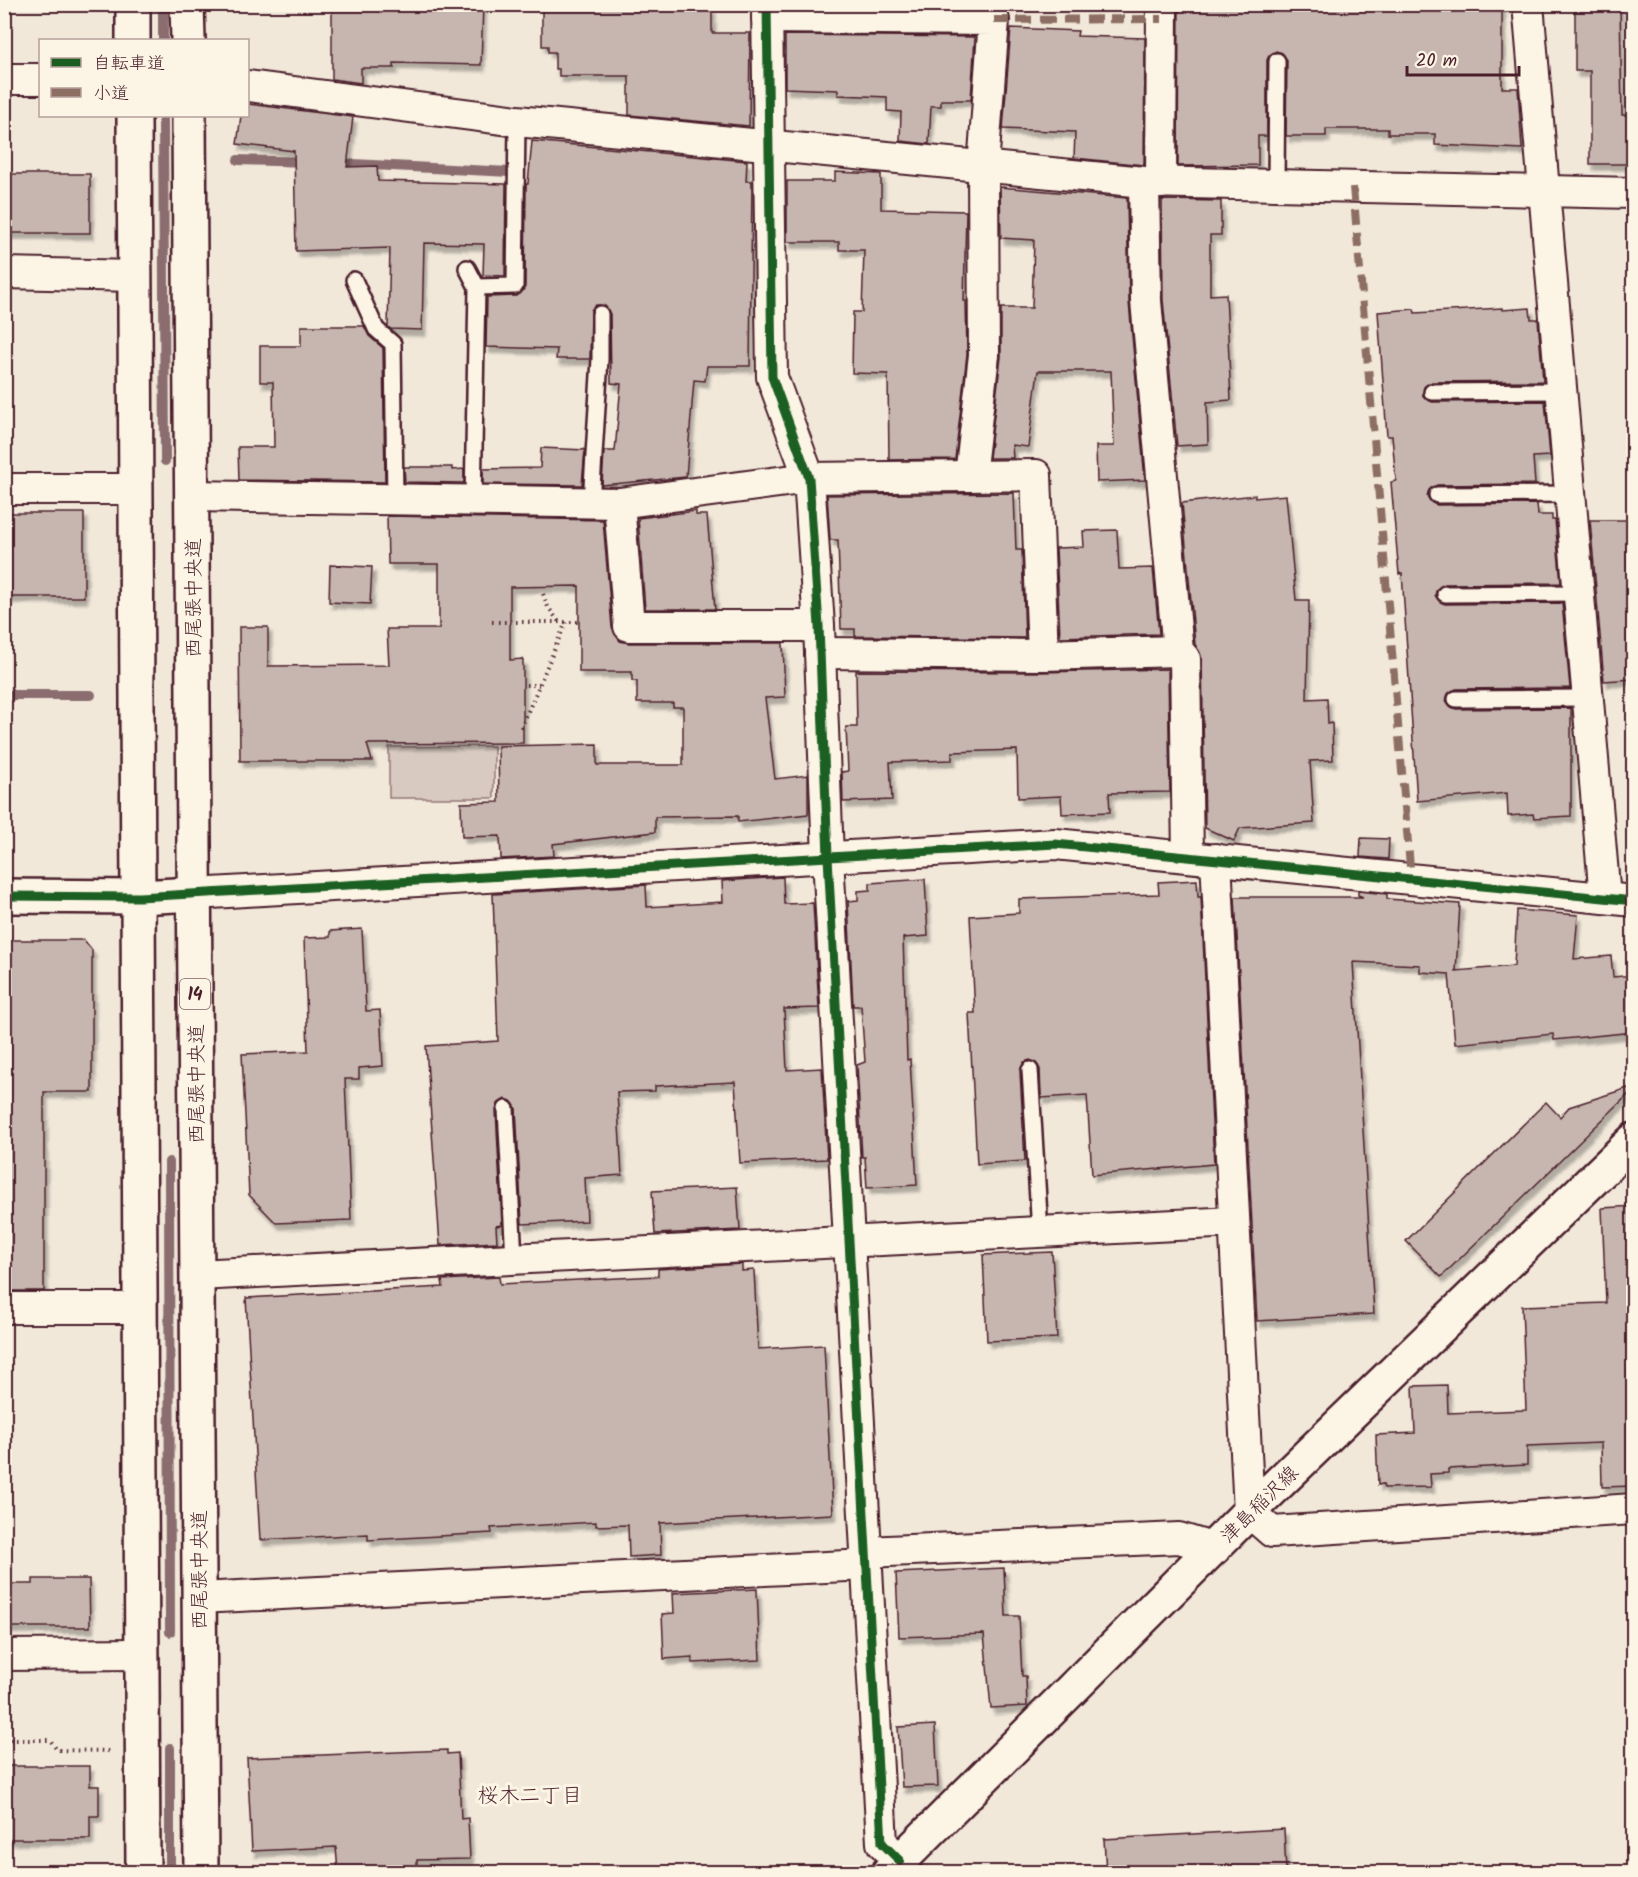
<svg xmlns="http://www.w3.org/2000/svg" width="1638" height="1877" viewBox="0 0 1638 1877" font-family="Kalam,'Klee One',sans-serif">
<defs>
<filter id="shadow"><feDropShadow dx="3.5" dy="6" stdDeviation="1.5" flood-color="#0004"/></filter>
</defs>
<rect width="100%" height="100%" fill="#f1e8da"/>
<filter id="ink" filterUnits="userSpaceOnUse"><feTurbulence type="fractalNoise" baseFrequency=".0167" numOctaves="2"/><feDisplacementMap in="SourceGraphic" scale="12" xChannelSelector="R" yChannelSelector="G"/><feConvolveMatrix kernelMatrix="1 2 1 2 8 2 1 2 1" color-interpolation-filters="sRGB"/></filter>
<g filter="url(#ink)">
<path fill="#d8cac0" stroke="#917476" stroke-width="1.5" d="M494,746V798H389V747Z"/>
<g fill="none" stroke-linecap="round" stroke-linejoin="round">
<g stroke="#8b6d6f" stroke-width="10">
<path d="M163,4V40"/>
<path d="M163,116L165,461"/>
<path d="M238,160L309,162"/>
<path d="M333,163L510,172"/>
<path d="M4,695H91"/>
<path d="M169,1162L170,1632"/>
<path d="M170,1748V1872"/>
</g>
</g>
<g fill="#c7b6af" stroke="#4a1f2b" stroke-width="1.5" filter="url(#shadow)">
<path d="M332,4H483L481,65L394,63V68H361V83L332,79Z"/>
<path d="M542,4H699V8H712V33H750L749,126L629,115V76H559V69H555V52H548V46H542Z"/>
<path d="M1179,4H1502V88H1518L1522,149L1435,145V134H1388V129H1326V136H1286L1287,60L1282,53L1276,51L1269,56L1267,60V136H1258V165L1178,166Z"/>
<path d="M1575,4H1620L1622,115H1634V164H1590V71H1575Z"/>
<path d="M1011,28L1078,31L1077,36L1145,38L1144,165L1074,158L1075,132L1003,129Z"/>
<path d="M785,35L975,37L971,100H941V106H931L929,144L900,141L901,112L887,111V97L838,95V90L785,88Z"/>
<path d="M248,104L353,117L347,167L377,166L378,181L506,184L505,276L483,275L484,244L424,243L422,330L391,329L388,327L390,248L296,251L294,151L237,144L241,116H248Z"/>
<path d="M532,141L747,161L746,181H752L750,366H707L705,381L694,380L686,477L602,485L604,451H615L621,384L611,383L610,314L605,306L596,305L591,310L590,359H556L557,349L486,347L487,297L516,296L520,294L525,287L526,184H528Z"/>
<path d="M835,172L881,174V209L966,211L964,301H966L967,354L955,459L889,460L888,374L852,373L853,312H862L864,250H839V242H787V181H835Z"/>
<rect x="4" y="174" width="86" height="59"/>
<path d="M1000,187L1127,198L1129,302L1145,480L1097,482L1096,446H1114L1111,371H1038L1028,447L1012,445L1013,458H989L1001,357V308H1032L1034,240L1001,238Z"/>
<path d="M1162,200L1221,201V235H1210V295L1226,294L1231,400L1207,402L1208,444L1177,446L1163,300Z"/>
<path d="M1502,308V310L1530,308L1531,319H1538L1543,381L1432,382L1424,387L1423,396L1432,402L1545,401L1550,456L1533,457L1535,484L1437,485L1429,490L1427,496L1432,503L1437,505L1537,504L1538,515H1552V520H1555L1561,583L1445,584L1437,589L1435,595L1440,602L1445,604L1562,603L1570,688L1456,689L1448,694L1446,700L1451,707L1456,709L1571,708V816L1534,818L1533,814L1508,816L1507,793L1417,801L1402,573L1399,574L1391,482L1396,481L1392,436H1387L1378,312L1414,309L1415,313Z"/>
<path d="M301,326H364L369,336L383,348L385,482L239,480L238,447H274L273,382H260V346H301Z"/>
<path d="M541,448L585,450L582,485L483,484V469L540,468Z"/>
<path d="M404,467H452V470L464,469V483L405,482Z"/>
<path d="M1014,493L1016,550H1022L1025,638L855,636V629H841L838,540H830L827,495Z"/>
<path d="M1255,495V498L1286,495L1296,600H1309L1307,699L1327,698L1328,724L1332,723L1333,760L1310,761L1314,823L1240,828L1234,841L1205,828L1202,659L1195,644L1182,503Z"/>
<path d="M696,511V515H707L715,609H645L638,518Z"/>
<rect x="4" y="513" width="80" height="84"/>
<path d="M387,516L603,520L612,627L620,641L629,643H783L785,697L765,698L775,779L808,775V814L738,822V816L655,817V832L553,844L554,856L501,859L500,836L462,837L461,803L499,802L498,746L597,744V765H683V707H673V703H637V681H632V672H579V586L510,587V660L523,659V743L367,744L372,761H240L239,627H268V666L389,665L387,629H439V564H388Z"/>
<path d="M1590,520H1634V679L1604,681Z"/>
<path d="M1117,530L1119,569L1153,568L1159,634L1060,637L1056,548L1084,547L1083,531Z"/>
<path d="M330,565L372,567L370,604L329,602Z"/>
<path d="M1168,669L1170,792L1109,793L1110,812L1062,814L1061,796L1018,798L1017,750L952,752V760L890,762L892,800L843,802L842,772L848,771L846,727H857L856,671L1043,672Z"/>
<path d="M1361,838L1389,839L1388,859L1360,857Z"/>
<path d="M783,877L784,904L813,903L819,1008L784,1009L787,1070L822,1068L827,1159L740,1163L735,1082L655,1086V1091L617,1092L622,1175L585,1178L587,1221L522,1224L516,1108L511,1101L505,1099L498,1104L496,1110L502,1225L496,1226L497,1242L440,1245L426,1046L498,1041L493,894L646,885L647,907L723,902L722,881Z"/>
<path d="M925,879L928,936L903,938L907,1060L910,1059L917,1185L867,1188L865,1157H862L857,1065L865,1062L861,1006H853L848,901L858,900V891L870,890V883Z"/>
<path d="M1197,880L1198,897H1201L1214,1164L1092,1175L1087,1095L1041,1098L1040,1069L1035,1062L1030,1060L1024,1062L1020,1071L1025,1161L977,1164L969,1013H975L970,916L1019,913V899L1159,894L1158,882Z"/>
<path d="M1358,891L1387,894V899L1460,904L1456,971L1514,966L1517,910L1578,915L1574,959L1611,956L1613,977L1634,975V1032L1554,1040L1553,1034L1455,1044L1449,974L1420,972V965L1353,962L1374,1314L1257,1321L1235,897H1363L1358,895Z"/>
<path d="M362,929L366,1011L380,1010L383,1066L359,1068V1079H345L351,1220L276,1223L249,1195L242,1054L308,1051L304,938L330,937V931Z"/>
<path d="M4,940H84L92,950V1092H44V1291H4Z"/>
<path d="M1634,1086V1089L1441,1277L1406,1241L1546,1102L1560,1117L1569,1107Z"/>
<path d="M737,1187L740,1230L655,1234L652,1191Z"/>
<path d="M1634,1206V1486L1602,1487L1601,1443L1527,1446V1465L1448,1469V1473L1430,1474L1431,1487L1384,1488L1383,1484L1378,1485L1376,1435L1415,1433L1413,1386L1447,1385L1448,1413L1526,1410L1522,1306L1606,1303L1602,1208Z"/>
<path d="M1052,1252L1057,1338L987,1341L983,1255Z"/>
<path d="M742,1264V1271L754,1270L758,1349L824,1345L833,1514L660,1523L661,1555L629,1557L628,1525L596,1526V1522L491,1528L492,1533L368,1540V1534L260,1540L246,1298L443,1287L442,1280L499,1277L500,1284L658,1276V1269Z"/>
<path d="M1004,1568L1006,1616H1019L1022,1676H1026L1027,1706L991,1708L984,1634L899,1637L896,1573Z"/>
<path d="M33,1579H89L90,1627H4V1584H33Z"/>
<path d="M757,1589L760,1660L692,1663V1657L664,1659L662,1614L674,1613L673,1593Z"/>
<path d="M935,1725L938,1786L902,1787L898,1727Z"/>
<path d="M447,1750V1754L458,1753L461,1819L468,1818L470,1859L417,1860V1872H338L336,1847L252,1851L247,1758Z"/>
<path d="M4,1766H90V1786H99V1816H90V1839H4Z"/>
<path d="M1284,1829L1286,1872H1106L1104,1839Z"/>
</g>
<g fill="none" stroke-linecap="round" stroke-linejoin="round">
<g stroke="#4a1f2b" stroke-width="20">
<g id="service">
<path d="M1276,185L1277,61"/>
<path d="M467,268L477,287L473,501"/>
<path d="M354,280L376,329L393,344L395,500"/>
<path d="M477,287L515,286L517,121"/>
<path d="M1432,392L1561,391"/>
<path d="M1437,495L1569,494"/>
<path d="M591,503L600,359V314"/>
<path d="M1445,594L1578,593"/>
<path d="M1456,699L1587,698"/>
<path d="M1030,1070L1040,1232"/>
<path d="M506,1109L514,1258"/>
</g>
</g>
<g stroke="#4a1f2b" stroke-width="34">
<g id="minor">
<path d="M767,4L772,377L809,478L819,626L828,857L882,1843L900,1861"/>
<path d="M1528,4L1605,898"/>
<path d="M767,18L994,20L983,167L984,355L970,476"/>
<path d="M4,79H40"/>
<path d="M248,86L517,121L1144,182L1634,193"/>
<path d="M1144,182L1146,301L1178,651L1185,659L1188,857"/>
<path d="M1161,183L1162,4"/>
<path d="M4,273L135,276"/>
<path d="M4,489H136"/>
<path d="M193,496L619,503L809,478L1036,475L1043,655"/>
<path d="M619,503L629,626H819"/>
<path d="M820,653L1043,655L1178,651"/>
<path d="M1216,859L1249,1512L1272,1532L1634,1509"/>
<path d="M194,894L1055,844L1634,901"/>
<path d="M197,1275L1234,1222"/>
<path d="M4,1308H141"/>
<path d="M866,1552L1179,1538L1215,1549"/>
<path d="M199,1598L867,1565"/>
<path d="M4,1655L142,1654"/>
</g>
</g>
<g stroke="#4a1f2b" stroke-width="38">
<path id="tertiary" d="M4,896L139,897L194,894"/>
</g>
<g stroke="#4a1f2b" stroke-width="38">
<path id="secondary" d="M889,1872L1249,1512L1634,1140"/>
</g>
<g stroke="#4a1f2b" stroke-width="38">
<g id="primary">
<path d="M133,4V40"/>
<path d="M187,4L188,40"/>
<path d="M134,116L143,1872"/>
<path d="M189,116L201,1872"/>
</g>
</g>
<g stroke="#4a1f2b" stroke-width="4" stroke-dasharray="1.5 4.5" stroke-linecap="butt">
<path d="M543,594L548,607L559,622"/>
<path d="M492,622H579"/>
<path d="M526,685H539"/>
<path d="M521,728L566,622"/>
<path d="M4,1740H50L57,1750L109,1751"/>
</g>
<use href="#service" stroke="#fcf5e5" stroke-width="15"/>
<use href="#minor" stroke="#fcf5e5" stroke-width="30"/>
<use href="#tertiary" stroke="#fcf5e5" stroke-width="33"/>
<use href="#secondary" stroke="#fcf5e5" stroke-width="33"/>
<use href="#primary" stroke="#fcf5e5" stroke-width="33"/>
<g stroke="#8d6e63" stroke-width="8" stroke-dasharray="15 8" stroke-linecap="butt">
<path d="M994,20L1162,19"/>
<path d="M1353,187L1411,879"/>
</g>
<g stroke="#fcf5e5" stroke-width="13">
<g id="cycleway">
<path d="M767,4L772,377L809,478L819,626L828,857L882,1843L900,1861"/>
<path d="M4,896L139,897L1055,844L1634,901"/>
</g>
</g>
<use href="#cycleway" stroke="#1b5e20" stroke-width="9"/>
</g>
</g>
<g text-anchor="middle" stroke-width="6" stroke-linejoin="round" paint-order="stroke">
<rect fill="#fcf5e5" stroke="#7f5f63" stroke-width="1.5" x="180" y="979" width="30" height="30" rx="4.5"/>
<g font-size="18" font-weight="bold" fill="#4a1f2b">
<text x="195" y="1000">14</text>
</g>
<g font-size="20" fill="#4a1f2b" stroke="#fcf5e5">
<text transform="translate(193 598) rotate(-90)" y="7">西尾張中央道</text>
<text transform="translate(196 1084) rotate(-90)" y="7">西尾張中央道</text>
<text transform="translate(1259 1504) rotate(-45)" y="7">津島稲沢線</text>
<text transform="translate(199 1570) rotate(-90)" y="7">西尾張中央道</text>
</g>
<g font-size="21" fill="#4a1f2b" stroke="#fcf5e5">
<text x="530" y="1802">桜木二丁目</text>
</g>
</g>
<rect width="1638" height="1877" fill="none" stroke="#fcf5e5" stroke-width="24"/>
<rect x="12" y="12" width="1614" height="1853" fill="none" stroke="#4a1f2b" stroke-width="2" filter="url(#ink)"/>
<rect x="39" y="39" width="210" height="78" fill="#fcf5e5" stroke="#b59f9b" stroke-width="1.5"/>
<rect x="51" y="58" width="30" height="9" fill="#1b5e20" stroke="#b59f9b" stroke-width="1.5"/>
<text x="93" y="69" font-size="18" fill="#4a1f2b">自転車道</text>
<rect x="51" y="88" width="30" height="9" fill="#8d6e63" stroke="#b59f9b" stroke-width="1.5"/>
<text x="93" y="99" font-size="18" fill="#4a1f2b">小道</text>
<path d="M1407 66v9h112v-9" fill="none" stroke="#4a1f2b" stroke-width="3"/>
<text x="1416" y="66" font-size="18" fill="#4a1f2b" stroke="#fcf5e5" stroke-width="4.5" paint-order="stroke">20 m</text>
</svg>
